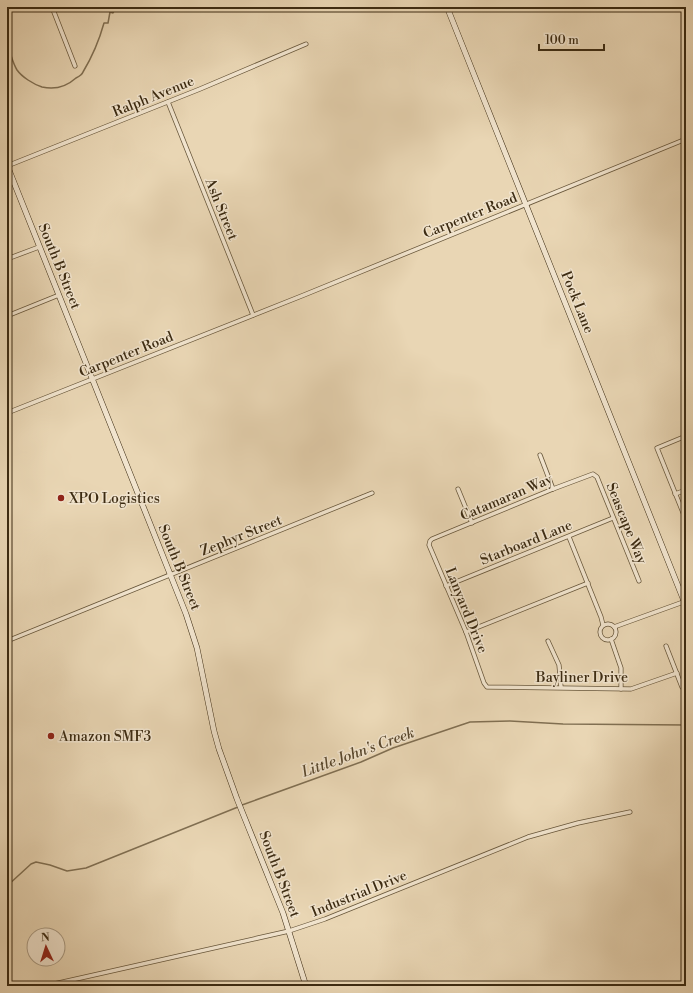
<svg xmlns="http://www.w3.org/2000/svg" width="693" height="993" viewBox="0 0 693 993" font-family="'Libre Bodoni',serif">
<rect width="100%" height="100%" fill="#e9d6b4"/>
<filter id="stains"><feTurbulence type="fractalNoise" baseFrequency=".005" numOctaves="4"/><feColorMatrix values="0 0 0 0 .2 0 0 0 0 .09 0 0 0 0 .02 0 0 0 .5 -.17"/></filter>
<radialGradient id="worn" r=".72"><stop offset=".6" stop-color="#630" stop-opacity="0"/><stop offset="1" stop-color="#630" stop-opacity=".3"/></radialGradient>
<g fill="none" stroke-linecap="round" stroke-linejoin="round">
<g stroke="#806f52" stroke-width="1.5">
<path d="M7,45C11,53 12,62 17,70C22,77 33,84 42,87C55,90 66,87 76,78C78,77 82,75 83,72C92,57 99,41 104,23H108L110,12L113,13L116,7"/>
<path d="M242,805L361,762L393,748L470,722L510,721L563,724L686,725"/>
<path d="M7,886L31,864L36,862L50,865L67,871L86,868L238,807"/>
</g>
<g stroke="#67563a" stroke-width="5">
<g id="street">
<path d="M52,7L75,66"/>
<path d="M168,102L253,315"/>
<path d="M7,166L200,89L306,44"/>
<path d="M7,259L39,247"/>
<path d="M7,316L59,295"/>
<path d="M7,413L304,295L686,139"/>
<path d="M686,436L657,448L686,520"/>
<path d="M540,455L553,489"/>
<path d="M458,489L472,523"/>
<path d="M675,494L686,490"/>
<path d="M569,537L601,617L603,625"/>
<path d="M639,581L597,477L593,474L553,489L432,539L430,541L429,545L466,632L484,683L487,687L631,689L677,673"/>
<path d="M446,586L613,518"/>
<circle cx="608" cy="632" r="8"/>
<path d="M614,627L686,601"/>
<path d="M466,632L588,583"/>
<path d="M611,639L621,668V689"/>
<path d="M7,641L372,493"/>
<path d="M548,641L559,665L561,687"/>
<path d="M666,646L682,687"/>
<path d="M45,986L289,931L325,919L528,837L578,823L630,812"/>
</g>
</g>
<g stroke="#3c2b12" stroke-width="6">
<g id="secondary">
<path d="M447,7L686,606"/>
<path d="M7,165L186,614L197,648L214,731L219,749L237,799L283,913L306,986"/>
</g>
</g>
<use href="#street" stroke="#f1e4ce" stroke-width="3.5"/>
<use href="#secondary" stroke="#f1e4ce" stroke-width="5"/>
</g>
<g fill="#8f2418" stroke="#f1e4ce" stroke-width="1.5">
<circle cx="61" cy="498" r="4"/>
<circle cx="51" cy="736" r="4"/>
</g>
<g text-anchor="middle" stroke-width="3" stroke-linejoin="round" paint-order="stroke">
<g font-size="14" fill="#3c2b12" stroke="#f1e4ce">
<text transform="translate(153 96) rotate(-22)" y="5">Ralph Avenue</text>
<text transform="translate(222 209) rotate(68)" y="5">Ash Street</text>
<text transform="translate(470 215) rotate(-22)" y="5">Carpenter Road</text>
<text transform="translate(60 266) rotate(68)" y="5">South B Street</text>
<text transform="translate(578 302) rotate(68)" y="5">Pock Lane</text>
<text transform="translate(126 354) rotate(-22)" y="5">Carpenter Road</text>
<text transform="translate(506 497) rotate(-23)" y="5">Catamaran Way</text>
<text transform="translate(627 523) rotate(68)" y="5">Seascape Way</text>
<text transform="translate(241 535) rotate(-22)" y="5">Zephyr Street</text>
<text transform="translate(526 542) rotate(-22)" y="5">Starboard Lane</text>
<text transform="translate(180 567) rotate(68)" y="5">South B Street</text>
<text transform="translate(467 610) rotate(68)" y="5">Lanyard Drive</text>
<text x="582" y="682">Bayliner Drive</text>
<text transform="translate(280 874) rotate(69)" y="5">South B Street</text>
<text transform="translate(359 893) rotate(-22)" y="5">Industrial Drive</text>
</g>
<g font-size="14" fill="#3c2b12" stroke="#f1e4ce" text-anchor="start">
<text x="69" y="503">XPO Logistics</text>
<text x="59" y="741">Amazon SMF3</text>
</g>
<g font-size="15" font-style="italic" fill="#58472d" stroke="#f1e4ce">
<text transform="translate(358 752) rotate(-20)" y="5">Little John's Creek</text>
</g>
</g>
<rect width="693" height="993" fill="none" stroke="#e9d6b4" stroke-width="24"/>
<rect x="8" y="8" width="677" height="977" fill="none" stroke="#3c2b12" stroke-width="2"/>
<rect x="12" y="12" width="669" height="969" fill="none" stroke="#3c2b12"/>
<g transform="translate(46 947) rotate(356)"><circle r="19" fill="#f1e4ce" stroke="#a99a83"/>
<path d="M0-3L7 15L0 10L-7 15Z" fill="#8f2418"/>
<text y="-6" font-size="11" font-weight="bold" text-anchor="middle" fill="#3c2b12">N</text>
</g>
<path d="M539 44v6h65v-6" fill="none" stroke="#3c2b12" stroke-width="2"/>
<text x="545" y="44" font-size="12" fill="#3c2b12" stroke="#f1e4ce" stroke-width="3" paint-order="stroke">100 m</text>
<rect width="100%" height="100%" filter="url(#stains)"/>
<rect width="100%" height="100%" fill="url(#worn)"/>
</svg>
